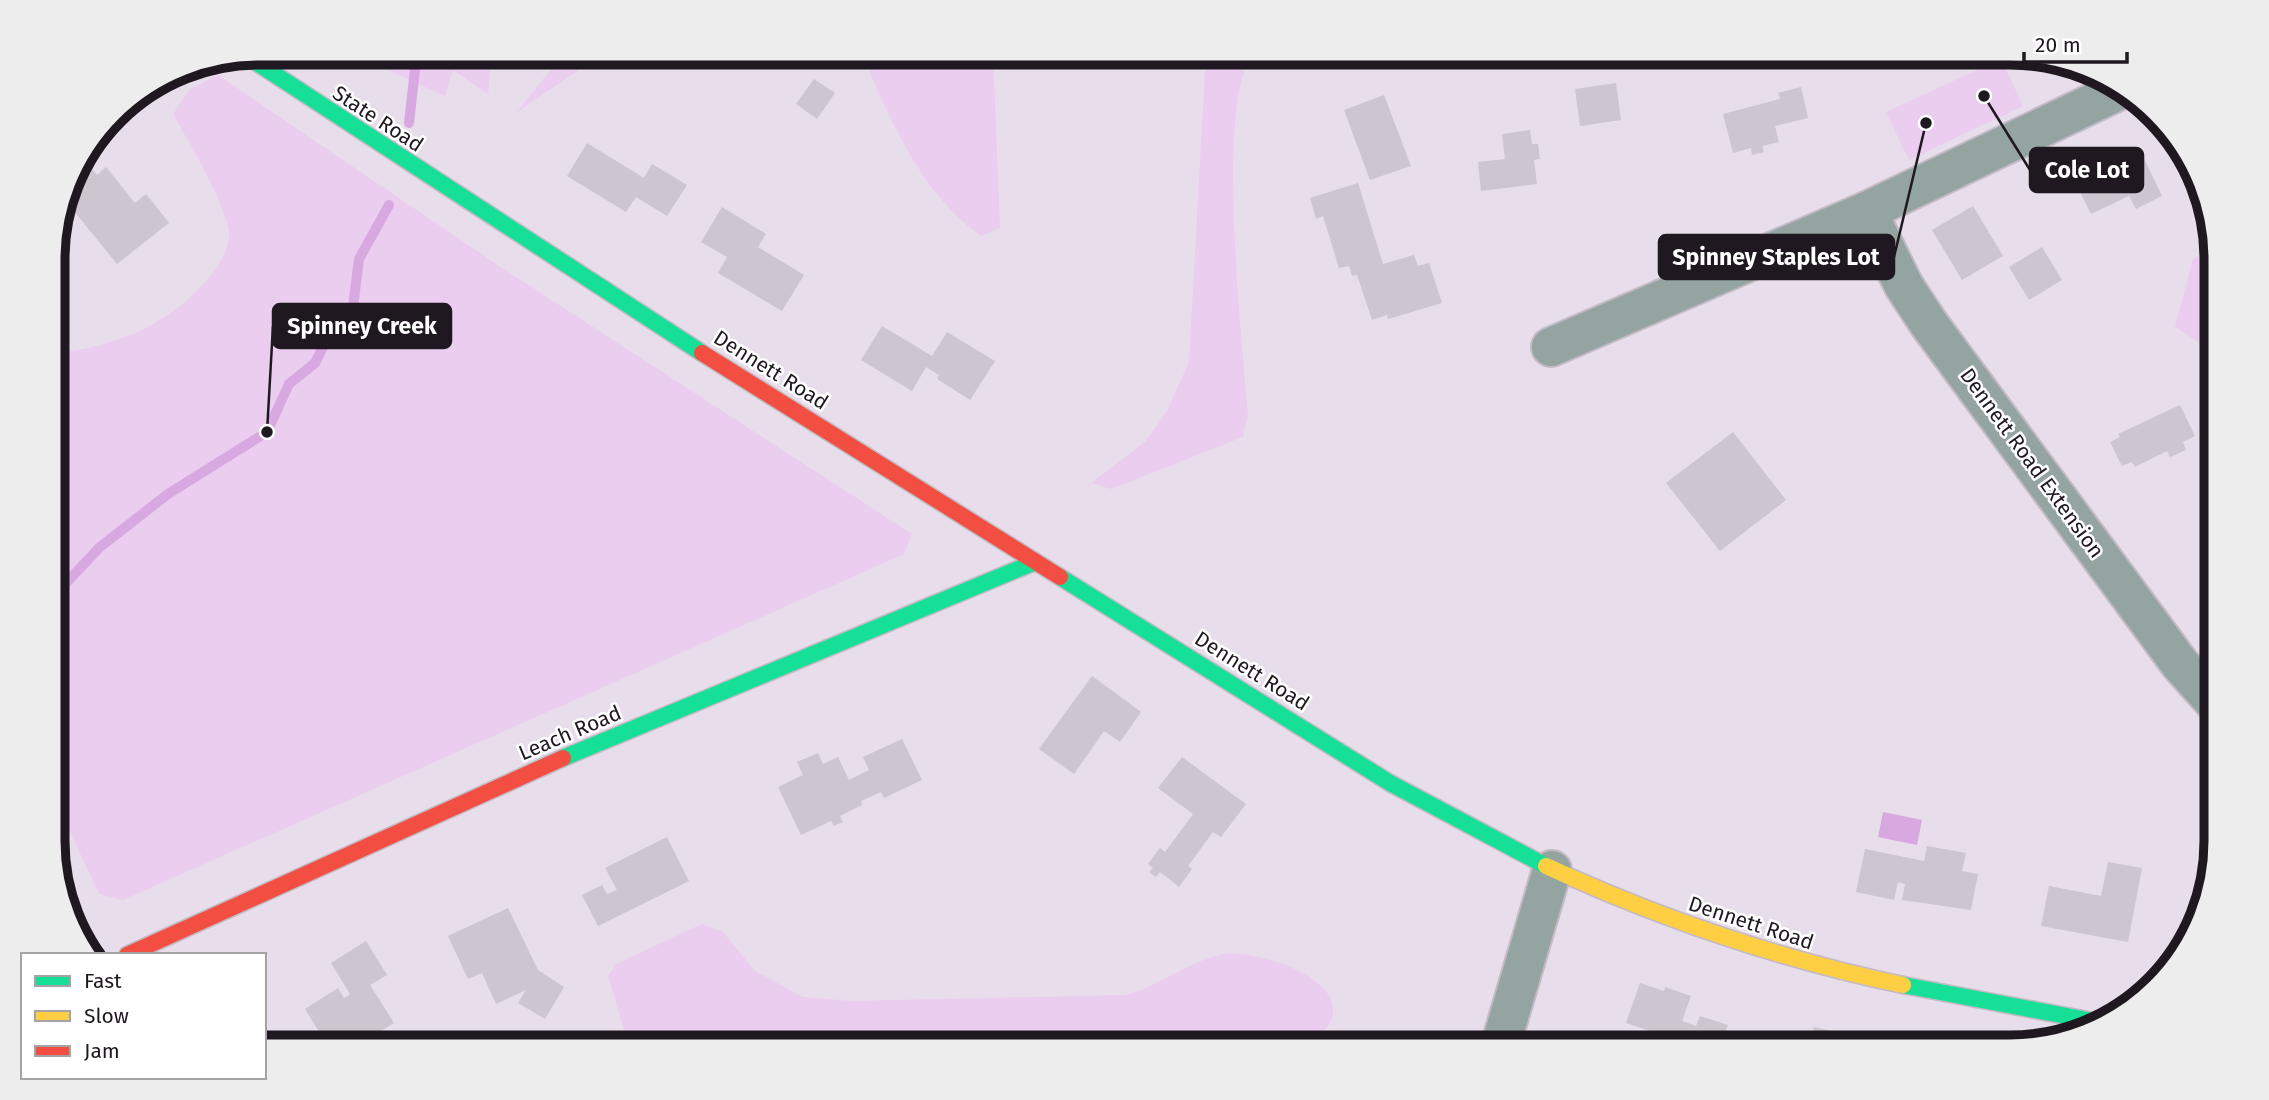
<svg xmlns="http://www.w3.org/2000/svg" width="2269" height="1100" viewBox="0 0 2269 1100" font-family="'Fira Sans',sans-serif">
<rect width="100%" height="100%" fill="#e8ddea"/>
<g fill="#ebcdf0">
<path d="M564,52L604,53L517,112L564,53Z"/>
<path d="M350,53H492L488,94L453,70L445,96Z"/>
<path d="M862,53H993L1000,228L981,236C924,198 887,115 862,53Z"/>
<path d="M1206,53H1254C1214,96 1243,349 1248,415L1243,437L1111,489L1091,483L1146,441L1166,413L1189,362Z"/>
<path d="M2001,59L2023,106L1909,160L1886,112Z"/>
<path d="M218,75L499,266L912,534L904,554L123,900L99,894L54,797L53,353C117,348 176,322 215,270C222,260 231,243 229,230C222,197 190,144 173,114L190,89Z"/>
<path d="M2215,247V353L2175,327L2193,259Z"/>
<path d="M702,924L723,932L755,971L803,997L851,1001L1127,995C1159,985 1187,963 1220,955C1251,947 1352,978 1330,1023C1325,1032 1310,1041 1302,1047H629L608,976L616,964Z"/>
</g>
<path fill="#d8a8e0" d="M1883,812L1922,820L1917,845L1878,837Z"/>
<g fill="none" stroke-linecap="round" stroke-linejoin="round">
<g stroke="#d8a8e0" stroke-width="10">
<path d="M409,123L417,52"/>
<path d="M54,587L66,583L100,547L168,494L267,432L289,384L315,363L329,335L353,307L359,259L389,205"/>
</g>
</g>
<g fill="#cdc5cf">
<path d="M814,79L835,93L817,119L796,104Z"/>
<path d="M1616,83L1621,120L1580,126L1575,89Z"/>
<path d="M1801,87L1808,118L1775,126L1779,142L1762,146L1764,152L1752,155L1751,148L1733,153L1723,114L1780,99L1778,93Z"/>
<path d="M1384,95L1411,166L1370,180L1344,110Z"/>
<path d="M1530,130L1532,144H1538L1540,159L1534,160L1537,184L1481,191L1478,162L1505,159L1502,134Z"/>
<path d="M587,143L644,178L652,164L687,185L667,216L636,197L626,212L567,176Z"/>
<path d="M2139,148L2162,196L2136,209L2129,196L2091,214L2074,180Z"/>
<path d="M82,157L97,175L106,167L135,203L146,194L169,223L117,264L65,200L74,168Z"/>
<path d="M1358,183L1383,264L1414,255L1418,266L1429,263L1442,303L1388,319L1387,315L1372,320L1357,275L1352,276L1349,266L1339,268L1323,216L1316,219L1310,198Z"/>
<path d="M1973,206L2003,256L1962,280L1932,230Z"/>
<path d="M722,207L766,234L758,247L804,275L782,311L718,273L727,257L701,242Z"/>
<path d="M2042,247L2062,280L2029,300L2009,267Z"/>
<path d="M882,326L932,356L947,332L995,361L970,400L937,379L939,375L926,367L912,391L861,360Z"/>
<path d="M2180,405L2195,436L2183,442L2186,450L2170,457L2167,451L2135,467L2132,462L2122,466L2110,442L2120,437L2118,434Z"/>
<path d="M1733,432L1786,500L1720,551L1666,483Z"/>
<path d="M1092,676L1141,712L1120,742L1104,731L1074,774L1039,749Z"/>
<path d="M902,739L922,780L884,798L881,792L861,801L862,805L840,816L843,822L834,826L831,821L801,835L778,787L803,775L797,762L818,753L823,764L838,757L849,780L869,770L863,757Z"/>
<path d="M1182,757L1246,804L1221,837L1213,832L1188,866L1192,869L1179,887L1160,872L1156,877L1149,872L1153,868L1148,864L1160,848L1165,852L1193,814L1158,788Z"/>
<path d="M667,837L689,881L598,926L582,895L602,885L607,894L617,890L605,868Z"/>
<path d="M1927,846L1966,853L1962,871L1978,874L1971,910L1902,900L1905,884L1898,882L1894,900L1856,892L1865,849L1924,861Z"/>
<path d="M2108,862L2142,868L2128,942L2041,926L2049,886L2101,896Z"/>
<path d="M508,908L538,970L564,987L545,1019L518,1003L526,990L496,1004L482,973L468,979L448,936Z"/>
<path d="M366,941L387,975L370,985L394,1023L358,1045L360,1047H301L321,1035L305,1009L338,988L344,998L350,994L331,963Z"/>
<path d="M1640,983L1664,991L1665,987L1691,996L1682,1021L1696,1026L1700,1016L1728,1025L1720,1047H1698L1626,1023Z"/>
<path d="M1814,1027L1894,1044L1893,1047H1809Z"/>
</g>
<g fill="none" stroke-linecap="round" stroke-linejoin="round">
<g stroke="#c3bac5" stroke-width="42">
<g id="street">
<path d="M1867,211L1904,286L1929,324L2180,664L2216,704"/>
<path d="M1551,347L1867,211L2118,91"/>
<path d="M1500,1047L1552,870"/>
</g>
</g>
<g stroke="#c3bac5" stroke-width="19">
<g id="fast">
<path d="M245,55L702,353"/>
<path d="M1060,577L1390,783L1546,866"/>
<path d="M563,758L1035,562"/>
<path d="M1903,985L2098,1022"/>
</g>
</g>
<g stroke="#c3bac5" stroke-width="19">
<path id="slow" d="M1546,866C1661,919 1779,959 1903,985"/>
</g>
<g stroke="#c3bac5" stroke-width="19">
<g id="jam">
<path d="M702,353L1060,577"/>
<path d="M127,955L563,758"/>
</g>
</g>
<use href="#street" stroke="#94a4a1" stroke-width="38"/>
<use href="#fast" stroke="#16e098" stroke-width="16"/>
<use href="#slow" stroke="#ffcf43" stroke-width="16"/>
<use href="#jam" stroke="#f24e42" stroke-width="16"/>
</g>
<g text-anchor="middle" stroke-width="5" stroke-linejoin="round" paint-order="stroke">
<g font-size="21" fill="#1f1820" stroke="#fff">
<text transform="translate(378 119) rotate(33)" y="7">State Road</text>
<text transform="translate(771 370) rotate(32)" y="7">Dennett Road</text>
<text transform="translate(2032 463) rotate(54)" y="7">Dennett Road Extension</text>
<text transform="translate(1252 671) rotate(32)" y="7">Dennett Road</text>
<text transform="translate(570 733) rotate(-23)" y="7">Leach Road</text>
<text transform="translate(1751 923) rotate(18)" y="7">Dennett Road</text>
</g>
</g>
<path d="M0 0H2269V1100H0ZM259 65H2010A194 194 0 0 1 2204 259V841A194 194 0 0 1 2010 1035H259A194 194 0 0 1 65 841V259A194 194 0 0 1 259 65Z" fill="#ededed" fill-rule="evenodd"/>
<path fill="none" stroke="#1f1820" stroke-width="9" d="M259 65H2010A194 194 0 0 1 2204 259V841A194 194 0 0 1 2010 1035H259A194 194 0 0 1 65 841V259A194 194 0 0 1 259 65Z"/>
<path fill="none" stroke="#1f1820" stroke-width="2.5" d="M1984 96L2030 170M1926 123L1894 257M267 432L273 326"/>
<g fill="#1f1820" stroke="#fff" stroke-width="2.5">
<circle cx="1984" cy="96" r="7"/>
<circle cx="1926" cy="123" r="7"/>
<circle cx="267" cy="432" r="7"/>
</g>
<g fill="#1f1820" stroke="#1f1820" stroke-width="2.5">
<rect x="2030" y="148" width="113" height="44" rx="7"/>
<rect x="1659" y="235" width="235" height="44" rx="7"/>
<rect x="273" y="304" width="178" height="44" rx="7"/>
</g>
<g font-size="23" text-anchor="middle" font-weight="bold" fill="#fff">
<text x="2087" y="178">Cole Lot</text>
<text x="1776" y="265">Spinney Staples Lot</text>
<text x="362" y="334">Spinney Creek</text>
</g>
<rect x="21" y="953" width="245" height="126" fill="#ffffff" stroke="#a5a3a6" stroke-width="2"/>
<rect x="35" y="976" width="35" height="10" fill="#16e098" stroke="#a5a3a6" stroke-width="2"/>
<text x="84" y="988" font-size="21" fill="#1f1820">Fast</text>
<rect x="35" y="1011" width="35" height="10" fill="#ffcf43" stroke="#a5a3a6" stroke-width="2"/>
<text x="84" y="1023" font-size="21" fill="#1f1820">Slow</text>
<rect x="35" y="1046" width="35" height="10" fill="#f24e42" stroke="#a5a3a6" stroke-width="2"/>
<text x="84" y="1058" font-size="21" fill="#1f1820">Jam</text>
<path d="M2024 52v10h103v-10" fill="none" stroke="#1f1820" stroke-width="3.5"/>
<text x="2035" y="52" font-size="21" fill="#1f1820" stroke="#ffffff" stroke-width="5" paint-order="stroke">20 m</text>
</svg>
